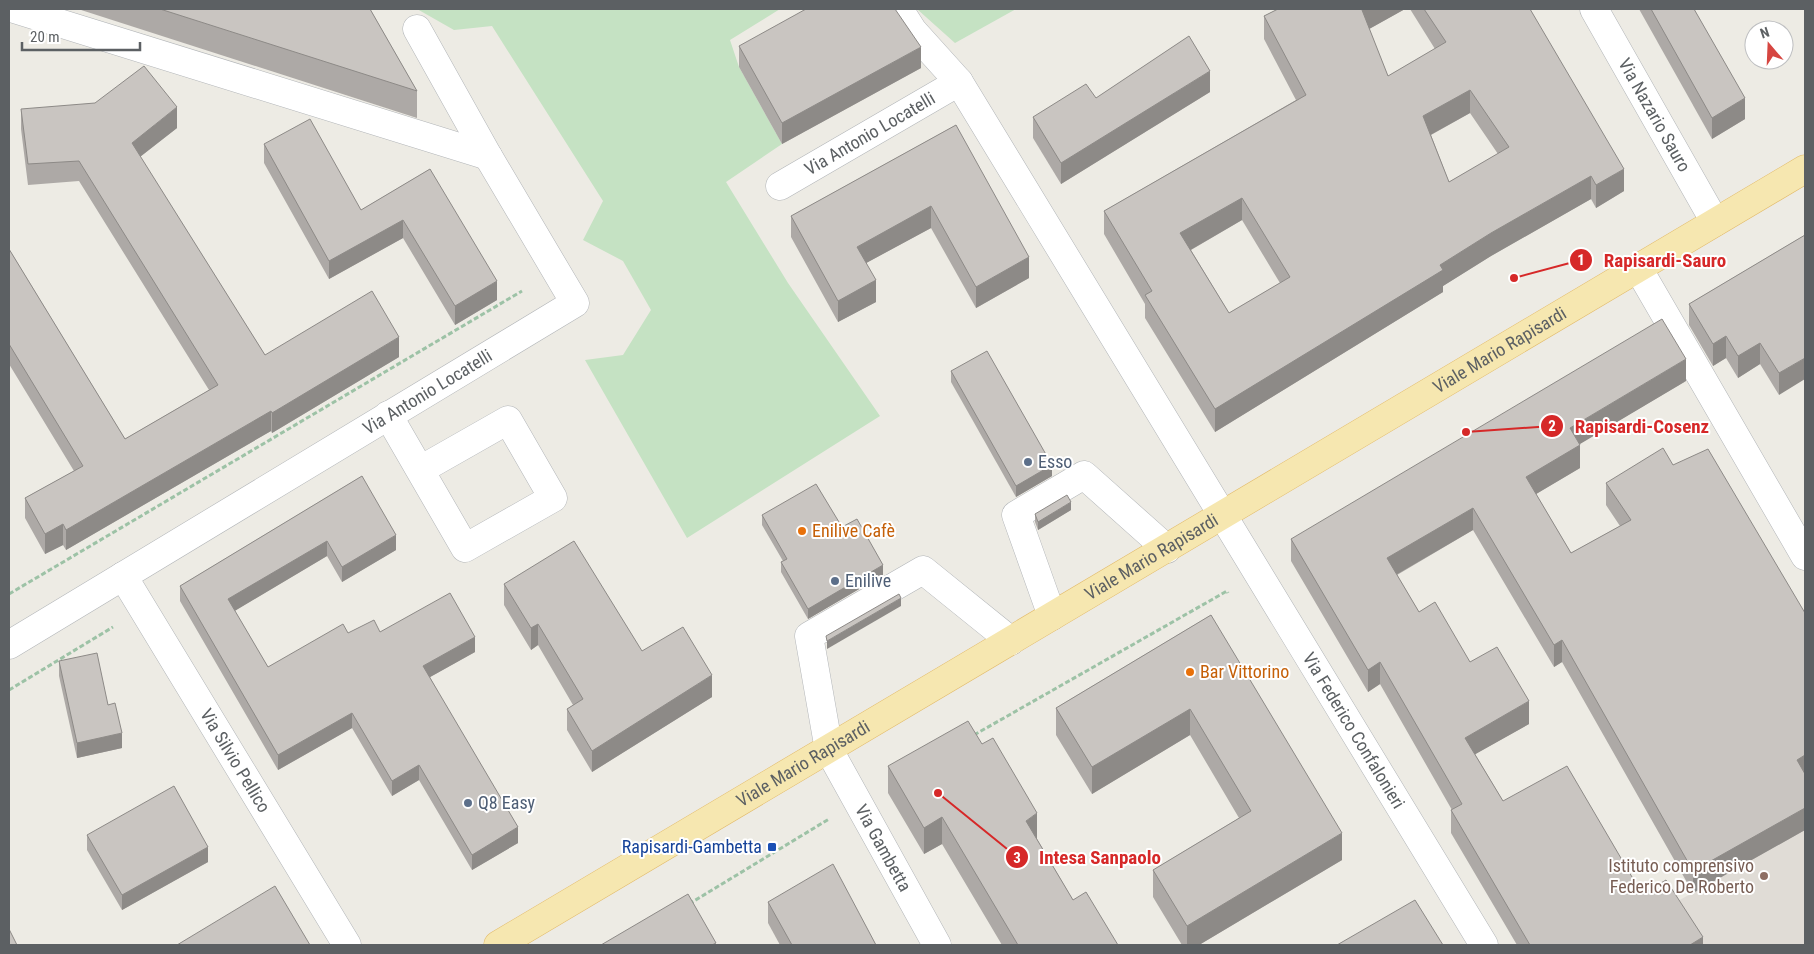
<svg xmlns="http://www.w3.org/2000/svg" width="1814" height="954" viewBox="0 0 1814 954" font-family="'Roboto Condensed',sans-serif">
<rect width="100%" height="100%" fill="#edebe4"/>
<path fill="#e0dcd6" d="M1805,830V945H1607L1660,911Z"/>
<g fill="#c5e2c3">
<path d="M417,9H780L730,40L739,67L782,144L726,182L788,283L880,416L687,538L585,360L623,355L651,310L623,261L583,240L603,201L492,26L454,30Z"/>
<path d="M917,9H1016L955,43Z"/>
</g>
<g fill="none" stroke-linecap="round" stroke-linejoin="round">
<g stroke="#b2b5b8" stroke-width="29">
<g id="minor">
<path d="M14,9L488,156"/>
<path id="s1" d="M899,9L913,31L959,82L1484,945"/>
<path id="s2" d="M1594,9L1715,222"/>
<path id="s3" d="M780,186L959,82"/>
<path d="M1638,268L1805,556"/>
<path d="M388,415L465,548L553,498L508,420L420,470"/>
<path id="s4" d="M123,576L347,945"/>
<path d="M1052,616L1016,515L1084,475L1167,549"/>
<path id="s5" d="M9,645L575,303L488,156L417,29"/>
<path d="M937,945L829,750L809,636L923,570L1011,641"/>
</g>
</g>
<g stroke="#e2ba69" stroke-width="29">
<g id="major">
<path id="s6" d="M498,945L1805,169"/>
</g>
</g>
<g stroke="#9dc2a6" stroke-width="3" stroke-dasharray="5 2.5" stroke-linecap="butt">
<path d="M9,594L522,291"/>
<path d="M9,690L113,627"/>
<path d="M974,735L1227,591L1228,593"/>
<path d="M689,904L829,819"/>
</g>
<use href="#minor" stroke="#fff" stroke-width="28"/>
<use href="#major" stroke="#f6e7b0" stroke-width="28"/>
</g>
<g fill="#ada9a6" fill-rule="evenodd">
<path d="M78,9H370L417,91V118Z"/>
<path d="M1278,9H1405L1369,29L1388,76L1435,49L1410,9H1530L1624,191L1596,208L1591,199L1491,256L1443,286V292L1215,432L1145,318V304L1104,234V211L1296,100L1264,39V16ZM1470,113L1498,154L1449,182L1431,135ZM1242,220L1280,283L1229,313L1191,250Z"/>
<path d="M1639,9H1694L1745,119L1712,139Z"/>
<path d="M739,46L921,68L782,144L739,67Z"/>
<path d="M1210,92L1061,184L1033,138V117L1096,98Z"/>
<path d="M21,109L177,128L140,157L265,355L399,357L272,433L271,431L66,550L63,545L45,554L25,518V498L74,471L9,364V249L125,439L209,390L79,181L28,185L21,129Z"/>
<path d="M956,125L1029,278L976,308L931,228L866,263L876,302L838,322L791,237V216Z"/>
<path d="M264,144L361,210L430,169L497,300L455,325L403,238L329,279L264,163Z"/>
<path d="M1805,235L1779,395L1760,364L1738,378L1726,358L1713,366L1689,325V304Z"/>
<path d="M951,371L1052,476L1016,497L951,382Z"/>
<path d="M1686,381L1579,444L1580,468L1536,494L1571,553L1620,526L1606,505V483L1673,465L1805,613V830L1693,893L1562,662L1554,667L1473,530L1397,575L1419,612L1470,662L1529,724L1475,754L1503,801L1642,894L1703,945H1517L1451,833V810H1452L1380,684L1368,692L1291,561V539Z"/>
<path d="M362,476L396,550L342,582L327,556L234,611L268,667L348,633L380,632L475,652L430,677L518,843L472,870L419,780L392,796L352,728L278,770L180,601V586Z"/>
<path d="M1071,510L1038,530L1035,522V514Z"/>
<path d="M762,515L842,527L883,575L808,619L781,572V562L783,561L762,525Z"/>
<path d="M504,584L642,651L712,697L592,772L567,730V709L573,705L538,645L531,650L504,605Z"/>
<path d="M1211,615L1342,860L1199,945H1182L1153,897V870L1239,818L1190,735L1092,794L1056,735V708Z"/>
<path d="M59,661L108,705L122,748L77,758L59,676Z"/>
<path d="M888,766L1037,839L1073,900L1118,945H1002L942,844L924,854L888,793Z"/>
<path d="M87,835L208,862L122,910L87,850Z"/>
<path d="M768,902L876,945H780L768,923Z"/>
</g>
<g fill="#8d8a87">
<path d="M1365,9H1405L1362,33V10Z"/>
<path d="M921,47V68L782,144V123Z"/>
<path d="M1210,71V92L1061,184V163Z"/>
<path d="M1470,90V113L1423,139V116Z"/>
<path d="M1745,98V119L1712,139V118Z"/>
<path d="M177,107V128L132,163V143Z"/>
<path d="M1624,169V191L1596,208V185Z"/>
<path d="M1591,176V199L1491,256L1443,286V292L1215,432V409L1440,265L1491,233Z"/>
<path d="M1242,198V220L1180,256V233Z"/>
<path d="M931,206V228L857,268V247Z"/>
<path d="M403,220V238L329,279V261Z"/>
<path d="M1029,257V278L976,308V287Z"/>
<path d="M876,280V302L838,322V301Z"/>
<path d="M497,281V300L455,325V306Z"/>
<path d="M1726,336V358L1713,366V344Z"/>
<path d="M399,337V357L272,433V413Z"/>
<path d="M1760,343V364L1738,378V356Z"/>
<path d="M1805,358V379L1779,395V373Z"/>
<path d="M1686,359V381L1570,450V428Z"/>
<path d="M271,411V431L66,550V530Z"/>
<path d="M1580,445V468L1526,500V477Z"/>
<path d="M1052,465V476L1016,497V486Z"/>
<path d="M1071,502V510L1038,530V522Z"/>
<path d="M1473,508V530L1387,580V558Z"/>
<path d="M63,524V545L45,554V534Z"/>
<path d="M396,535V550L342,582V567Z"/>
<path d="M327,541V556L228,615V599Z"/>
<path d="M883,565V575L808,619V609Z"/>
<path d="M901,598V606L827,649V641Z"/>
<path d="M538,624V645L531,650V628Z"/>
<path d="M475,637V652L423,681V666Z"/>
<path d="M1562,640V662L1554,667V645Z"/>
<path d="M1380,662V684L1368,692V670Z"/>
<path d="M712,675V697L592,772V751Z"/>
<path d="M1529,701V724L1465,760V738Z"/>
<path d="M1190,709V735L1092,794V767Z"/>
<path d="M352,713V728L278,770V755Z"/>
<path d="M122,733V748L77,758V743Z"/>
<path d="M1805,755V778L1797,760Z"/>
<path d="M419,765V780L392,796V781Z"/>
<path d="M1805,808V830L1693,893V871Z"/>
<path d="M1037,813V839L1026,847V821Z"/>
<path d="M942,817V844L924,854V828Z"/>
<path d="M518,827V843L472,870V855Z"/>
<path d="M1342,833V860L1199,945H1187V926Z"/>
<path d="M208,847V862L122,910V895Z"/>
<path d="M1703,937V945H1690Z"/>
</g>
<g fill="#c9c5c1" stroke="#8d8a87" fill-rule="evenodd">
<path d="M160,9H370L417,91Z"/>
<path d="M806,9H895L921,47L782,123L739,46Z"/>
<path d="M1278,9H1365L1362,10L1388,76L1446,42L1424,9H1530L1624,169L1596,185L1591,176L1491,233L1440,265L1443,270L1215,409L1145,295L1152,291L1104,211L1306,95L1264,16ZM1470,90L1509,147L1449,182L1423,116ZM1242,198L1290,277L1229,313L1180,233Z"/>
<path d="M1651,9H1694L1745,98L1712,118Z"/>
<path d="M1189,36L1210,71L1061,163L1033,117L1086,84L1096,98Z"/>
<path d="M144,66L177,107L132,143L265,355L372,291L399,337L272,413L271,411L66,530L63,524L45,534L25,498L83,466L9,344V249L125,439L218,385L79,161L28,164L21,109L95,103Z"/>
<path d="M310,119L361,210L430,169L497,281L455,306L403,220L329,261L264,144Z"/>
<path d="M956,125L1029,257L976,287L931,206L857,247L876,280L838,301L791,216Z"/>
<path d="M1805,235V358L1779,373L1760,343L1738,356L1726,336L1713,344L1689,304Z"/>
<path d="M1662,319L1686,359L1570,428L1580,445L1526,477L1571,553L1631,520L1606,483L1663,448L1673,465L1708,449L1805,613V755L1797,760L1805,774V808L1693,871L1562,640L1554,645L1473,508L1387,558L1419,612L1435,602L1470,662L1497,647L1529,701L1465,738L1503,801L1567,766L1642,894L1666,880L1703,937L1690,945H1530L1451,810L1462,804L1380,662L1368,670L1291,539Z"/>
<path d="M987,351L1052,465L1016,486L951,371Z"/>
<path d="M362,476L396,535L342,567L327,541L228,599L268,667L343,624L348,633L374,620L380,632L450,593L475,637L423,666L518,827L472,855L419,765L392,781L352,713L278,755L180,586Z"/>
<path d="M816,484L842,527L857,519L883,565L808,609L781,562L787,559L762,515Z"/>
<path d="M1067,495L1071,502L1038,522L1035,514Z"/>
<path d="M574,541L642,651L683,627L712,675L592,751L567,709L583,699L538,624L531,628L504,584Z"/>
<path d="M899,594L901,598L827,641L826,636Z"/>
<path d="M1211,615L1342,833L1187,926L1153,870L1251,811L1190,709L1092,767L1056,708Z"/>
<path d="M97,653L108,705L115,703L122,733L77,743L59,661Z"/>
<path d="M968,721L982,744L993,738L1037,813L1026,821L1073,900L1086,892L1118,945H1018L942,817L924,828L888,766Z"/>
<path d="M174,786L208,847L122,895L87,835Z"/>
<path d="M833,864L876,945H792L768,902Z"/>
<path d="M275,886L310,945H177Z"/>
<path d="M688,894L716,943L712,945H601Z"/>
<path d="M1415,900L1443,945H1337Z"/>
<path d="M9,929L17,945H9Z"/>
</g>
<g fill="#5c6f8a" stroke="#fff" stroke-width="2">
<circle cx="1028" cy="462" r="5"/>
<circle cx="835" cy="581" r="5"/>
<circle cx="468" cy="803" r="5"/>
</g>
<g fill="#e8710a" stroke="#fff" stroke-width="2">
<circle cx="802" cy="531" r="5"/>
<circle cx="1190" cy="672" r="5"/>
</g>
<rect fill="#1a4fb4" stroke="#fff" stroke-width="2" x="767" y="842" width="10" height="10" rx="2.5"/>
<circle fill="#8d6e63" stroke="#fff" stroke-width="2" cx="1764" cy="876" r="5"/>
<g text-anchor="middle" stroke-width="4" stroke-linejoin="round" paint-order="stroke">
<g font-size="18" fill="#5c6063" stroke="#fff">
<text dy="6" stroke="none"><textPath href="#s2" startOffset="122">Via Nazario Sauro</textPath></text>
<text dy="6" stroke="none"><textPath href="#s3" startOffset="104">Via Antonio Locatelli</textPath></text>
<text dy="6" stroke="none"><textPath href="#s6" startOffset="1165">Viale Mario Rapisardi</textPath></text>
<text dy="6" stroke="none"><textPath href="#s5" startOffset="489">Via Antonio Locatelli</textPath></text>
<text dy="6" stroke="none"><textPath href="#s6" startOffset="760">Viale Mario Rapisardi</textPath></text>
<text dy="6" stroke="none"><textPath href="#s1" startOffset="854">Via Federico Confalonieri</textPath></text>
<text dy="6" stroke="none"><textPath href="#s4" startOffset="216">Via Silvio Pellico</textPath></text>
<text dy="6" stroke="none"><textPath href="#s6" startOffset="355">Viale Mario Rapisardi</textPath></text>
<text transform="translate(883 848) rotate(61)" y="6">Via Gambetta</text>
</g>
<g font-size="18" fill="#4e5e75" stroke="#fff" text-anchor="start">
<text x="1038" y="468">Esso</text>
<text x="845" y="587">Enilive</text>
<text x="478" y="809">Q8 Easy</text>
</g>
<g font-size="18" fill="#c56008" stroke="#fff" text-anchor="start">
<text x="812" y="537">Enilive Cafè</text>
<text x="1200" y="678">Bar Vittorino</text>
</g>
<g font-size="18" fill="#164399" stroke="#fff" text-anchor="end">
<text x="762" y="853">Rapisardi-Gambetta</text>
</g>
<g font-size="18" fill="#785e54" stroke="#fff" text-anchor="end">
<text x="1754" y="872">Istituto comprensivo<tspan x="1754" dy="21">Federico De Roberto</tspan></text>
</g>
</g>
<path fill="none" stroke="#d62828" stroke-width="2" d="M1514 278L1581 260M1466 432L1552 426M938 793L1017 857"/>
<g fill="#d62828" stroke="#fff" stroke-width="2">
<circle cx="1514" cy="278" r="5"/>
<circle cx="1466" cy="432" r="5"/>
<circle cx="938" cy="793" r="5"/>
<circle cx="1581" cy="260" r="12"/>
<circle cx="1552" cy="426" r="12"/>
<circle cx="1017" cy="857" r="12"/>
</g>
<g font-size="15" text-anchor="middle" font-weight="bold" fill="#fff">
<text x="1581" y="265">1</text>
<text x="1552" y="431">2</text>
<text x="1017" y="863">3</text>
</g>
<g font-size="19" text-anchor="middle" font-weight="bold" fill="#d62828" stroke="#fff" stroke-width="4" stroke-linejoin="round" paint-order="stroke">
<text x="1665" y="267">Rapisardi-Sauro</text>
<text x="1642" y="433">Rapisardi-Cosenz</text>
<text x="1100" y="864">Intesa Sanpaolo</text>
</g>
<rect width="1814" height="954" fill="none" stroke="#5c6063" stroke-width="20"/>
<g transform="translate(1769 45) rotate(341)"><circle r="24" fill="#ffffff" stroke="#bebfc1"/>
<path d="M0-4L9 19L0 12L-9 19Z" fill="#d64641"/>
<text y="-8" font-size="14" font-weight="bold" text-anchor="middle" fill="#5c6063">N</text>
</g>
<path d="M22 42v8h118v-8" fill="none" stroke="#5c6063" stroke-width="2.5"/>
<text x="30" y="42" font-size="15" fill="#5c6063" stroke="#ffffff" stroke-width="4" paint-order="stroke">20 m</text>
</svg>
